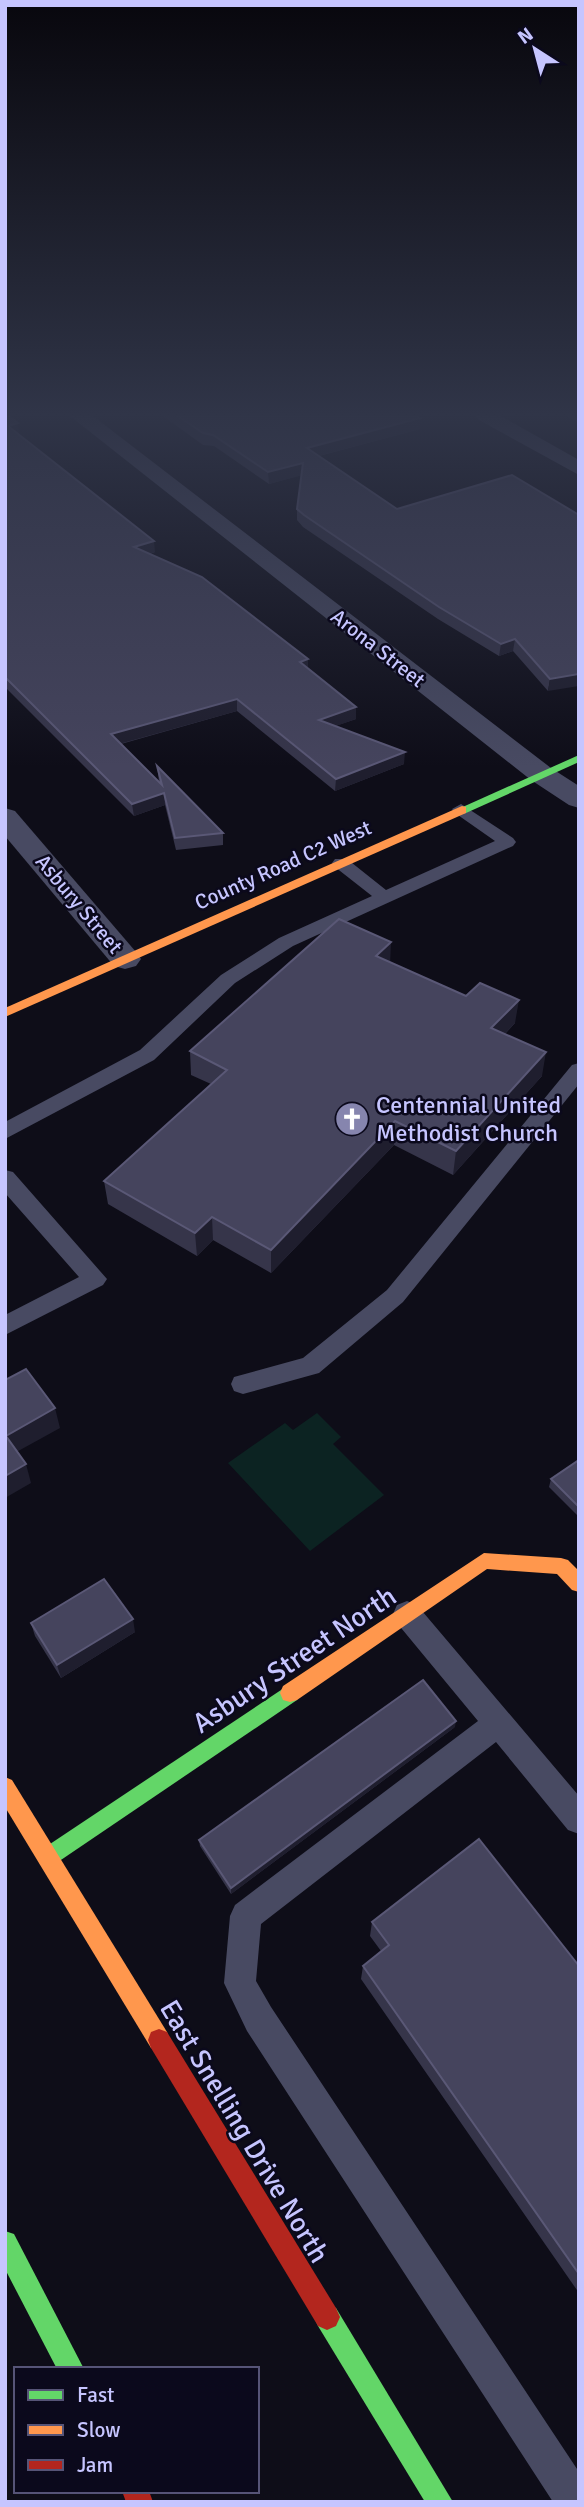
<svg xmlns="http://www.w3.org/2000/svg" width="584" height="2507" viewBox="0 0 584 2507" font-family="Signika,sans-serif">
<rect width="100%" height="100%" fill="#0e0d18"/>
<path fill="#0c2322" d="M317,1413L341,1437L333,1444L384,1495L310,1551L228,1463L285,1423L293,1430Z"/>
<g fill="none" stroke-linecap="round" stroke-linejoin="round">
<g fill="#484a62" fill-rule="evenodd">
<path d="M461,804L513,838L516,842L513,846L293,946L235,983L154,1060L5,1139V1122L140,1050L221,975L279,938L372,896L335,867L332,863L335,859H347L386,890L495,841L455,813L452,809Z"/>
<path d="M579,1063V1084L403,1302L319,1373L243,1394L234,1391L231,1384L234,1377L303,1358L387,1290L572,1065Z"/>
<path d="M5,1170L13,1172L107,1279L103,1285L5,1335V1315L79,1277L5,1193Z"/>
<path d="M407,1601L417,1605L579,1796V1834L568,1830L496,1742L261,1924L256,1981L271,2007L579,2472V2502H553L247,2031L224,1983L230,1916L235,1905L478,1721L397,1623L393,1614L397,1605Z"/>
</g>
<g fill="#484a62" fill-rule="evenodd">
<path d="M70,416H93L551,768L579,786V808L569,805L531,780Z"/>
<path d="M476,416H501L579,460V475L479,420Z"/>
<path d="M5,808L15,811L136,952L141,959L136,966L125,969L114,966L5,836Z"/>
</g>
<g fill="#63d668" fill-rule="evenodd">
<path d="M579,755V762L466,813L462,814L456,810Z"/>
<path d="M290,1684L297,1686L300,1693L297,1700L55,1864L48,1868L41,1864L37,1857L41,1850Z"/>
<path d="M5,2231L14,2234L84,2369H57L5,2269Z"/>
<path d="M327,2304L336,2308L453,2502H425L318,2326L314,2317L318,2308Z"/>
</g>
<g fill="#ff974d" fill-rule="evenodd">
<path d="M462,806L466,807V813L5,1017V1008Z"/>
<path d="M484,1553L561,1558L568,1560L579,1571V1592L572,1590L557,1574L487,1569L297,1700L290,1702L283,1700L280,1693L283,1686Z"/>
<path d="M5,1777L12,1780L167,2032L170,2040L167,2048L159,2051L151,2048L5,1807Z"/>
</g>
<g fill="#b3261e" fill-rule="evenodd">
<path d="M159,2029L167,2032L336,2308L340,2317L336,2326L327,2330L318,2326L151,2048L148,2040L151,2032Z"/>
<path d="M122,2491H149L153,2502H126Z"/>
</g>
</g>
<g fill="#36354a">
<path d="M5,416L19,434L155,552L150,554L308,668L356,707V719L335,726L404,764L335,791L237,711L121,744L159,782L157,766L223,833V845L176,850L165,805L134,816L5,687Z"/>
<path d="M163,416H417L420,429L319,456L397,509L579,515L548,691L513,651L499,656L438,619L303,527L297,520V509L301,475L269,484L214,446L203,445Z"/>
<path d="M566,416H579V423Z"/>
<path d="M390,963L466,996L515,1023L505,1034L542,1076L453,1175L394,1145L271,1273L213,1240L197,1256L108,1204L104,1181L211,1084L191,1075L190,1051Z"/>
<path d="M579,1460V1517L549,1487L551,1479Z"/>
<path d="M31,1623L135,1632L61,1678L35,1636Z"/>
<path d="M455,1727L231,1894L200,1846L199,1840Z"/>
<path d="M372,1922L579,1966V2293L361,1979L363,1966L381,1951L370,1936Z"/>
</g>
<g fill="#1f1e2e">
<path d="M420,418V429L307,459V448Z"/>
<path d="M18,423L19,434L9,436L8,426Z"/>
<path d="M303,463V475L269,484L268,472Z"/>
<path d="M154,541L155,552L135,558L134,547Z"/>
<path d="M515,639L513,651L499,656L501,644Z"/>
<path d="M308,659V670L300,662Z"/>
<path d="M579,674V686L548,691L550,679Z"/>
<path d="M237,699V711L112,746L111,734Z"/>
<path d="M356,707V719L319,732V720Z"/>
<path d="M405,752L404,764L335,791L336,779Z"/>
<path d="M164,793L165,805L134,816L132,804Z"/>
<path d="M391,942L390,966L376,956Z"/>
<path d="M519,1000L515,1023L488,1052L491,1028Z"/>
<path d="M546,1052L542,1076L453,1175L456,1151Z"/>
<path d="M395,1121L394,1145L271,1273V1250Z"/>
<path d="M212,1217L213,1240L197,1256L195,1233Z"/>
<path d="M55,1408L60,1428L11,1455L6,1436Z"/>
<path d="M26,1464L31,1483L5,1498V1476Z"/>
<path d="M133,1619L135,1632L61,1678L57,1665Z"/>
<path d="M456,1721L455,1727L231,1894V1888Z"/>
</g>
<g fill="#45445d" stroke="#5a5876" stroke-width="2">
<path d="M5,416H9L18,423L8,426L154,541L134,547L202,577L308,659L300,662L356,707L319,720L405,752L336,779L237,699L111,734L162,785L157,766L223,833L175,838L164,793L132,804L5,677Z"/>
<path d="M178,416H417L420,418L307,448L397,509L512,475L579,515V674L550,679L515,639L501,644L439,607L304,515L297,509L303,463L268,472L213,435L203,433Z"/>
<path d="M339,919L391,942L376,956L466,996L480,983L519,1000L491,1028L546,1052L456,1151L395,1121L271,1250L212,1217L195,1233L104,1181L227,1070L190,1051Z"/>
<path d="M26,1369L55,1408L6,1436L26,1464L5,1476V1380Z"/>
<path d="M579,1460V1507L551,1479Z"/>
<path d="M104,1579L133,1619L57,1665L31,1623Z"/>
<path d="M423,1680L456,1721L231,1888L199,1840Z"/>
<path d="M479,1839L579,1966V2274L363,1966L389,1945L372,1922Z"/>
</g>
<linearGradient id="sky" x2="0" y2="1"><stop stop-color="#08070d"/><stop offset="0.54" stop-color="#303548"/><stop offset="1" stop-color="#303548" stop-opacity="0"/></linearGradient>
<rect width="584" height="767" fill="url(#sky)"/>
<defs>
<g id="church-disc" transform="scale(1.75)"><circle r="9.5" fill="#8685ae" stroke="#0b091c"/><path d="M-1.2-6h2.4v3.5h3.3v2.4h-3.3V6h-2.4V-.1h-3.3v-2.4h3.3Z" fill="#fff"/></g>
</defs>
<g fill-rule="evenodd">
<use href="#church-disc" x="352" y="1119"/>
</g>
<g text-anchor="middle" stroke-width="5" stroke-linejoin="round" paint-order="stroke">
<g font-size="21" fill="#c6c5ff" stroke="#0b091c">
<text transform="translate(378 648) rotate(38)" y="7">Arona Street</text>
<text transform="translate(283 865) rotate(-24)" y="7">County Road C2 West</text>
<text transform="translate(79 904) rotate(50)" y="7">Asbury Street</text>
</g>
<g font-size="24" fill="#c6c5ff" stroke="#0b091c" text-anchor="start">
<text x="376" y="1113">Centennial United<tspan x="376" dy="28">Methodist Church</tspan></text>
</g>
<g font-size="28" fill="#c6c5ff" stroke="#0b091c">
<text transform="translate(294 1659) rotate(-34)" y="10">Asbury Street North</text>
<text transform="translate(245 2131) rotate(59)" y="10">East Snelling Drive North</text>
</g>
</g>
<rect width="584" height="2507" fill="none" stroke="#c6c5ff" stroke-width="14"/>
<rect x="14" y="2367" width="245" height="126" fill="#0b091c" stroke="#565477" stroke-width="2"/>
<rect x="28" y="2390" width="35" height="10" fill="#63d668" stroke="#565477" stroke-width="2"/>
<text x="77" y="2402" font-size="21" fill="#c6c5ff">Fast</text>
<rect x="28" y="2425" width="35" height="10" fill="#ff974d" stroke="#565477" stroke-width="2"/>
<text x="77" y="2437" font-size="21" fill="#c6c5ff">Slow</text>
<rect x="28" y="2460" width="35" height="10" fill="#b3261e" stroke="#565477" stroke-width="2"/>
<text x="77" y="2472" font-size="21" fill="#c6c5ff">Jam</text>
<g transform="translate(535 49) rotate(324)" stroke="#0b091c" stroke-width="5" paint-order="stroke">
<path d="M0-5L12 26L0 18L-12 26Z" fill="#c6c5ff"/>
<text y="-10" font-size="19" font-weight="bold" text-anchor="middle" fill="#c6c5ff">N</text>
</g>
</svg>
